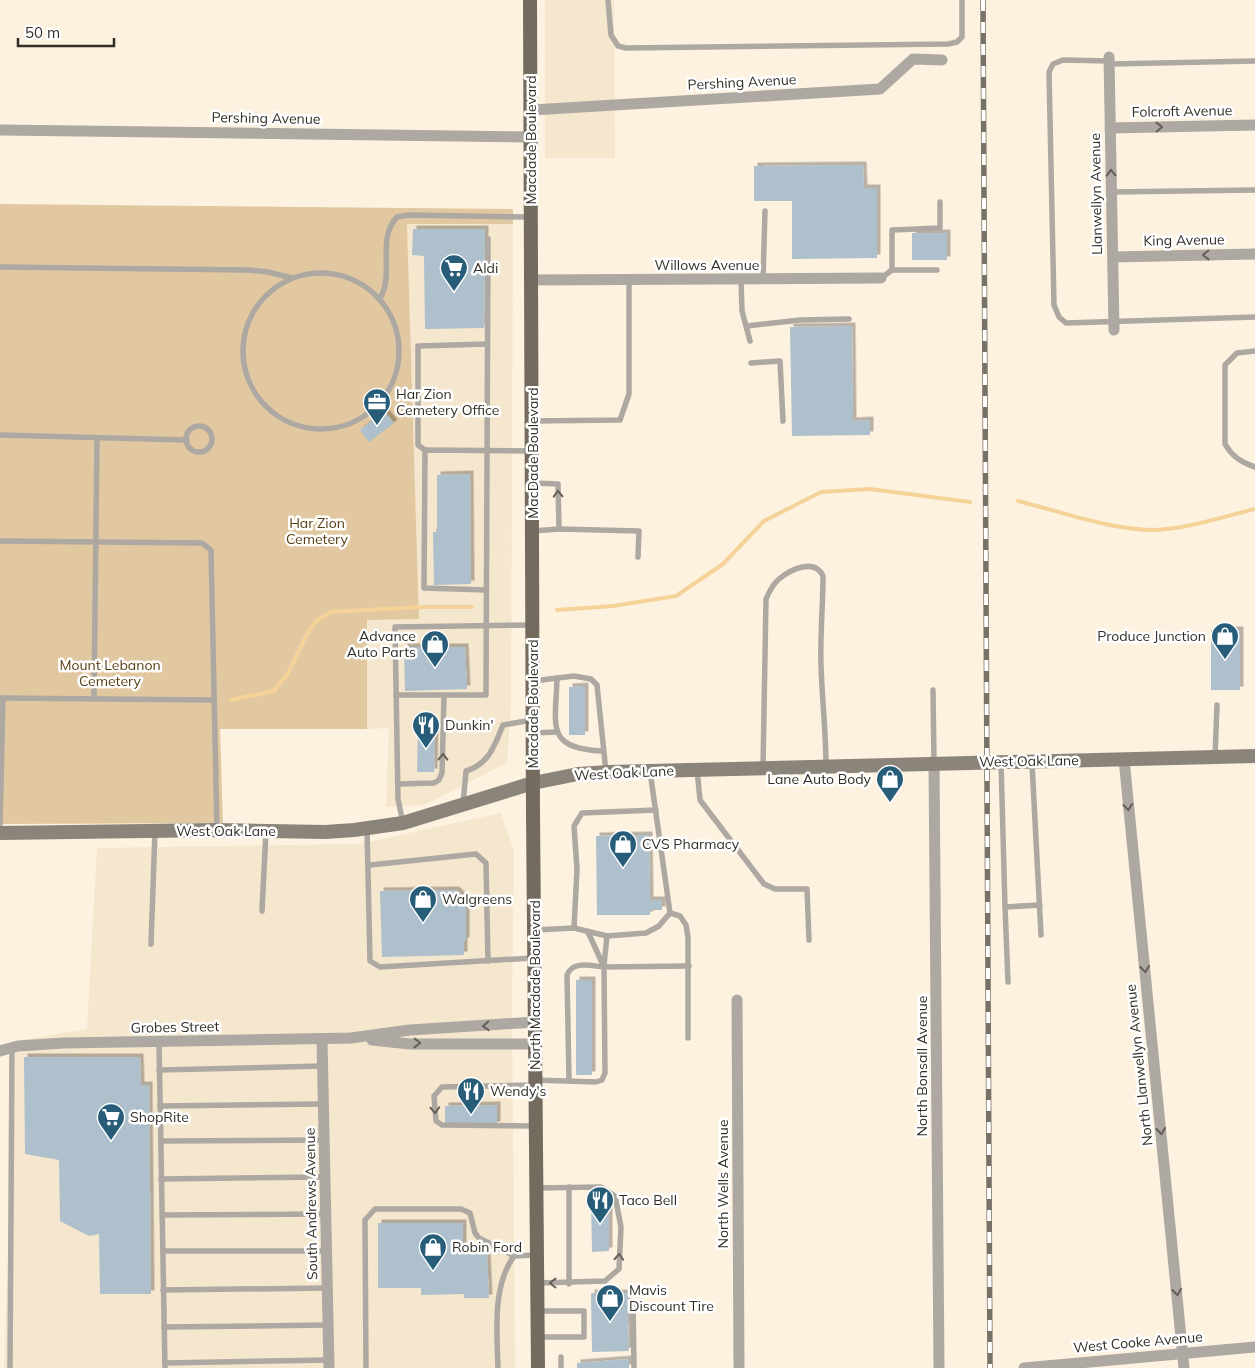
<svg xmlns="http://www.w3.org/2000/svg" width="1255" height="1368" viewBox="0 0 1255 1368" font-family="Mulish,sans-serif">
<defs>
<filter id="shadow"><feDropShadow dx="3.5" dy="-3.5" stdDeviation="0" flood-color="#0004"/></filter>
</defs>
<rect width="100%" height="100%" fill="#fdf2e0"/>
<g fill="#f5e6ce">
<path d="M545,0H614L615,158H545Z"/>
<path d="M407,224H513L511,704L507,763L424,805L386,807L389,728L367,729V619H419Z"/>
<path d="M501,813L514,851L512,1010L515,1368H4L16,1041L87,1029L97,848L359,844Z"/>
</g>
<path fill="#e1c8a1" d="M0,204L513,209V224H407L419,619L367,620V729H220L223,823L0,824Z"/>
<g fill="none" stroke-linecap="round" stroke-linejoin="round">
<g stroke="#f5d297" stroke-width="4">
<path d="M1018,501C1058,511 1112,530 1153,530C1187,529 1222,517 1255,509"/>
<path d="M557,610L613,606L676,596L723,564L764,521L821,492L870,489L970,502"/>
<path d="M231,700L274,691L288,673L306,636L316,621L331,612L422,607H472"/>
</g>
</g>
<g fill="#adc0cb" filter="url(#shadow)">
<path d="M863,165L864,188H877V258L792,259V201H754V166Z"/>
<path d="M413,229H485L484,328L425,329L424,256L412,255Z"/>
<rect x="912" y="233" width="35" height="27"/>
<path d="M852,326L853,421L870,420V435L792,436L790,327Z"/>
<path d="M384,411L394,423L369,442L360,430Z"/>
<path d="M470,474L471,584L434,585L433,532H437V475Z"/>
<rect x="1211" y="630" width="29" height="60"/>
<path d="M404,647H465L467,689L405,691Z"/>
<path d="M585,686V735H569V687Z"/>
<path d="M418,727H435L434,772H417Z"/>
<path d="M649,835L650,900H662V910H650V915H597L596,836Z"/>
<path d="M456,890L463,897L466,905V941H464V955L382,957L380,891Z"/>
<rect x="576" y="980" width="16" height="95"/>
<path d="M24,1057H140L141,1085H149L151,1294H100L99,1234L89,1236L60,1221L59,1160L25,1154Z"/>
<path d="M497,1105V1125L445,1126V1106Z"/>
<path d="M591,1197H609V1251L592,1252Z"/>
<path d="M378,1223H463V1253L487,1254L489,1298H464V1294L421,1295V1288H378Z"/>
<path d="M591,1293H627L629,1351L592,1352Z"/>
<path d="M629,1359V1368H577V1363Z"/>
</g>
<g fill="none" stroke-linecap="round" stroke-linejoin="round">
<g stroke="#ada8a1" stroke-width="5.5">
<path d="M608,0L611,35L618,46L626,48L948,44L957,42L962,37V0"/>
<path d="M1109,61L1063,60L1053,64L1049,72L1054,305L1059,317L1066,323L1255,317"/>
<path d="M1109,64L1255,61"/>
<path d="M1111,192L1255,190"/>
<path d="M0,267L248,270L268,272L292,278"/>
<path d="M892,270H937"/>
<circle cx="321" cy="351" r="78"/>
<path d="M881,278L892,270V230L940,228V202"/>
<path d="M741,279L742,311L750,341"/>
<path d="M763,280L765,211"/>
<path d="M380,298C395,273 376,239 397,217L408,215L531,217"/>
<path d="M747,326L800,320L849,319"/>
<path d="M1255,351L1237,353L1225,365V444C1232,457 1242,463 1255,467"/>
<path d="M751,363L780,361L783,421"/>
<path d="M532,421L620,420L629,394V280"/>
<circle cx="199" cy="439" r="13"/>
<path d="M0,435L187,440"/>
<path d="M425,450L418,445V346L487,344"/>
<path d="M533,483L558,484L559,529"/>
<path d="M533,531L559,529L639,531L638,557"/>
<path d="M0,541L202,543L211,550L217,830"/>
<path d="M486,590L424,588L425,450L532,451"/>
<path d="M557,678C556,725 544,748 602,751"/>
<path d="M533,681L574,676L591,679L597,685L606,772"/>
<path d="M933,690L934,763"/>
<path d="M396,695H486L488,239"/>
<path d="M0,698L213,700"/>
<path d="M94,699L97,438"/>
<path d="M533,733L556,732"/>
<path d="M1215,757L1217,705"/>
<path d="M1001,762L1005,907L1040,905"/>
<path d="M1032,763L1041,935"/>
<path d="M763,768L766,599C769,592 773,584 779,579C791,569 815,558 823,576C823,605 820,635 821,665C822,699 826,732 826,766"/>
<path d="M697,769L700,800L764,884L775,889H807L809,940"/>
<path d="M398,784L434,783L439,780L442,773L444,695"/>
<path d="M463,804L466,771C489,764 495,745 503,725L532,720"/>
<path d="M403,823L398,799L395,627L531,625"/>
<path d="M0,825L3,698"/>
<path d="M367,829L370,961L380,967L533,958"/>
<path d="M370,865L476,854L486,863L488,961"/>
<path d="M1005,907L1008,982"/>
<path d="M262,911L266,831"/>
<path d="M670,913L680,916L686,925L688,937V1038"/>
<path d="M574,928L577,869L574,826L582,813L656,810"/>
<path d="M535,930L574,928L607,936L646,933L659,926L670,913L650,771"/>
<path d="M588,932L604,967"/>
<path d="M151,944L155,831"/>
<path d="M604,965L607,936"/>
<path d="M604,967L689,966"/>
<path d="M159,1042L165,1368"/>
<path d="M159,1070L323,1066"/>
<path d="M535,1080L596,1082L602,1080L605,1073L604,967C591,966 573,960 567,975L569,1080"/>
<path d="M535,1085L442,1087L434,1096L436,1121L442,1125L535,1126"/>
<path d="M160,1106L323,1104"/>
<path d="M161,1141L324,1140"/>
<path d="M161,1179L325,1177"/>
<path d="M569,1187V1284"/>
<path d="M536,1188L601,1187L615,1196L621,1227L619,1269L605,1281L538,1283"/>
<path d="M162,1215L326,1214"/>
<path d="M163,1251H327"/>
<path d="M163,1290L327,1288"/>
<path d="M633,1302L634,1368"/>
<path d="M164,1327L328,1325"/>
<path d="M538,1337H584V1311H539"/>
<path d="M561,1357V1368"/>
<path d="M165,1363L329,1360"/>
<path d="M10,1368L12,1048"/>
<path d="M366,1368L365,1220L375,1209H461L470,1213L475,1233L479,1238L514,1256L536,1255"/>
<path d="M498,1368C497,1333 492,1286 514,1256"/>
</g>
<g stroke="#ada8a1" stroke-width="11">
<path d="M1109,57L1114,330"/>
<path d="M532,110L880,89L913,59L942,60"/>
<path d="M1110,128L1255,125"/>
<path d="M0,130L532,137"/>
<path d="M1113,257L1255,254"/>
<path d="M532,280L881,278"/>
<path d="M1124,759L1184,1368"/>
<path d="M934,763L939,1368"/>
<path d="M737,1000L739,1368"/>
<path d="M322,1039L329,1368"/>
<path d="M372,1040L410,1044H536"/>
<path d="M0,1051L18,1046L64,1043L351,1038L410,1030L535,1022"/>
<path d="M1024,1368L1255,1347"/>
</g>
<path stroke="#8b847a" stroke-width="14" d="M0,833L217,830L325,832L354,830L403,823L533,783L578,774L609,772L1255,756"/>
<path stroke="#736b5e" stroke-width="14" d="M530,0L533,816L538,1368"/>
<g stroke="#777166" stroke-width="5.5">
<path id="rail" d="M983,0L990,1368"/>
</g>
<use href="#rail" stroke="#fff" stroke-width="4" stroke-dasharray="11" stroke-linecap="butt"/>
</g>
<defs><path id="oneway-chevron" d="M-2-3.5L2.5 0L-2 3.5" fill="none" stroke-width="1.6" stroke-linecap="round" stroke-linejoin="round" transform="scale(1.25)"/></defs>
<g stroke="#645f58">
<use href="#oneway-chevron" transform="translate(1159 127) rotate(-1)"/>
<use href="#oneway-chevron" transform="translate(1111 173) rotate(-91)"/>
<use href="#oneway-chevron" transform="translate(1206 255) rotate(179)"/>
<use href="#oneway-chevron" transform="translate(558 494) rotate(-92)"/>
<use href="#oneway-chevron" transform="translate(443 757) rotate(-89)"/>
<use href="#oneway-chevron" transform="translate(1128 807) rotate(84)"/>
<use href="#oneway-chevron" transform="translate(1145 969) rotate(84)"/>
<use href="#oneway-chevron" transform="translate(486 1026) rotate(177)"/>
<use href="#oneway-chevron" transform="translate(417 1043) rotate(1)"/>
<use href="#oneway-chevron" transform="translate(435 1110) rotate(87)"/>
<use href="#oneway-chevron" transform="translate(1161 1131) rotate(84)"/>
<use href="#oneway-chevron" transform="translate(619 1257) rotate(-87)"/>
<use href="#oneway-chevron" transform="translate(553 1283) rotate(-179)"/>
<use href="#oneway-chevron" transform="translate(1177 1292) rotate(84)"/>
</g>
<defs>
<g id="supermarket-pin" transform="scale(1.4375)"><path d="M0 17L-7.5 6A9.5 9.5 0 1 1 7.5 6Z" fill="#275d78" stroke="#fff"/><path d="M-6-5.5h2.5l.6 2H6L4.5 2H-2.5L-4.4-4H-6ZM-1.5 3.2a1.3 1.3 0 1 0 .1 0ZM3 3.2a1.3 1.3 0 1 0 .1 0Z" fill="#fff"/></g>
<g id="office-pin" transform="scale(1.4375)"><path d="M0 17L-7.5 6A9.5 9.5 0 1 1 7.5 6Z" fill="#275d78" stroke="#fff"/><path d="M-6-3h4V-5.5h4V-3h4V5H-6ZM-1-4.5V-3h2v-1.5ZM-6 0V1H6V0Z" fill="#fff"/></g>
<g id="shop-pin" transform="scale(1.4375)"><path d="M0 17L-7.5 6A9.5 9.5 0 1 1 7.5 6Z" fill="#275d78" stroke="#fff"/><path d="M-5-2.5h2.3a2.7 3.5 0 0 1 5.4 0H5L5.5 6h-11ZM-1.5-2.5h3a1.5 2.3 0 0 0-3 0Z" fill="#fff"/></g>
<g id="restaurant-pin" transform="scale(1.4375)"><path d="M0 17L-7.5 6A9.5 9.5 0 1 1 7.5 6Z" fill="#275d78" stroke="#fff"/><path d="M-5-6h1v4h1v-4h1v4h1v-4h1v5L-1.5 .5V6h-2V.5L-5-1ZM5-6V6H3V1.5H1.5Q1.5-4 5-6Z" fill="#fff"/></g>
</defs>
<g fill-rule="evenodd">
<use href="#supermarket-pin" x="454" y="268"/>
<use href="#office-pin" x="377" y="402"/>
<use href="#shop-pin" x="1225" y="636"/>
<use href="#shop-pin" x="435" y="644"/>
<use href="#restaurant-pin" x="426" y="725"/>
<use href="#shop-pin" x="890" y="779"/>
<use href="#shop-pin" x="623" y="844"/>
<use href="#shop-pin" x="423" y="899"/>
<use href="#restaurant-pin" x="471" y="1091"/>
<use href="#supermarket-pin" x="111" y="1117"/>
<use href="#restaurant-pin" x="600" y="1200"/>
<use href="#shop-pin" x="433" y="1247"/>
<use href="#shop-pin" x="610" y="1298"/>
</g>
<g text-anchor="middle" stroke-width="5" stroke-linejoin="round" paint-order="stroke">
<g font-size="14" fill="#332f28" stroke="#fff">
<text transform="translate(742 82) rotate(-3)" y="5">Pershing Avenue</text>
<text transform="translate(1182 111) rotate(-1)" y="5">Folcroft Avenue</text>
<text transform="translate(266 118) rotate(1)" y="5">Pershing Avenue</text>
<text transform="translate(531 140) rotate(-90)" y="5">Macdade Boulevard</text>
<text transform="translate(1096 194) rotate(-91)" y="5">Llanwellyn Avenue</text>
<text transform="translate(1184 240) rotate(-1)" y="5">King Avenue</text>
<text x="707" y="270">Willows Avenue</text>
<text transform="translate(533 453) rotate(-90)" y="5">MacDade Boulevard</text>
<text transform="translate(533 704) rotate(-90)" y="5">Macdade Boulevard</text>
<text transform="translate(1029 761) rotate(-1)" y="5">West Oak Lane</text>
<text transform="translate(624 773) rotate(-3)" y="5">West Oak Lane</text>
<text x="226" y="836">West Oak Lane</text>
<text transform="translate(535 985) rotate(-90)" y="5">North Macdade Boulevard</text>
<text transform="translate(175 1027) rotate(-1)" y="5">Grobes Street</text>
<text transform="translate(1139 1065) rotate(-96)" y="5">North Llanwellyn Avenue</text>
<text transform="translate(922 1066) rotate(-90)" y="5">North Bonsall Avenue</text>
<text transform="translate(723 1184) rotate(-90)" y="5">North Wells Avenue</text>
<text transform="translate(311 1204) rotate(-91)" y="5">South Andrews Avenue</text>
<text transform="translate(1138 1342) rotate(-5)" y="5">West Cooke Avenue</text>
</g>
<g font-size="14" fill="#332f28" stroke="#fff" text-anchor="start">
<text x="473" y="273">Aldi</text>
<text x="396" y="399">Har Zion<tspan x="396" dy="16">Cemetery Office</tspan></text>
<text x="416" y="641" text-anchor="end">Advance<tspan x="416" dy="16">Auto Parts</tspan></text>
<text x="1206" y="641" text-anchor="end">Produce Junction</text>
<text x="445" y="730">Dunkin'</text>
<text x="871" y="784" text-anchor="end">Lane Auto Body</text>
<text x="642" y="849">CVS Pharmacy</text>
<text x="442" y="904">Walgreens</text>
<text x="490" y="1096">Wendy's</text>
<text x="130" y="1122">ShopRite</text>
<text x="619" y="1205">Taco Bell</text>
<text x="452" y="1252">Robin Ford</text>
<text x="629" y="1295">Mavis<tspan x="629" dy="16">Discount Tire</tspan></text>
</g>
<g font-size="14" fill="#573f11" stroke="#fff">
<text x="317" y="528">Har Zion<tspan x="317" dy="16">Cemetery</tspan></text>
<text x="110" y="670">Mount Lebanon<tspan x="110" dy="16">Cemetery</tspan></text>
</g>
</g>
<path d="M18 38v8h96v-8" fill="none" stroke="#332f28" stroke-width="2.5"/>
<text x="25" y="38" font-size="15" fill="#332f28" stroke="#ffffff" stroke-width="4" paint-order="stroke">50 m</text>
</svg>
